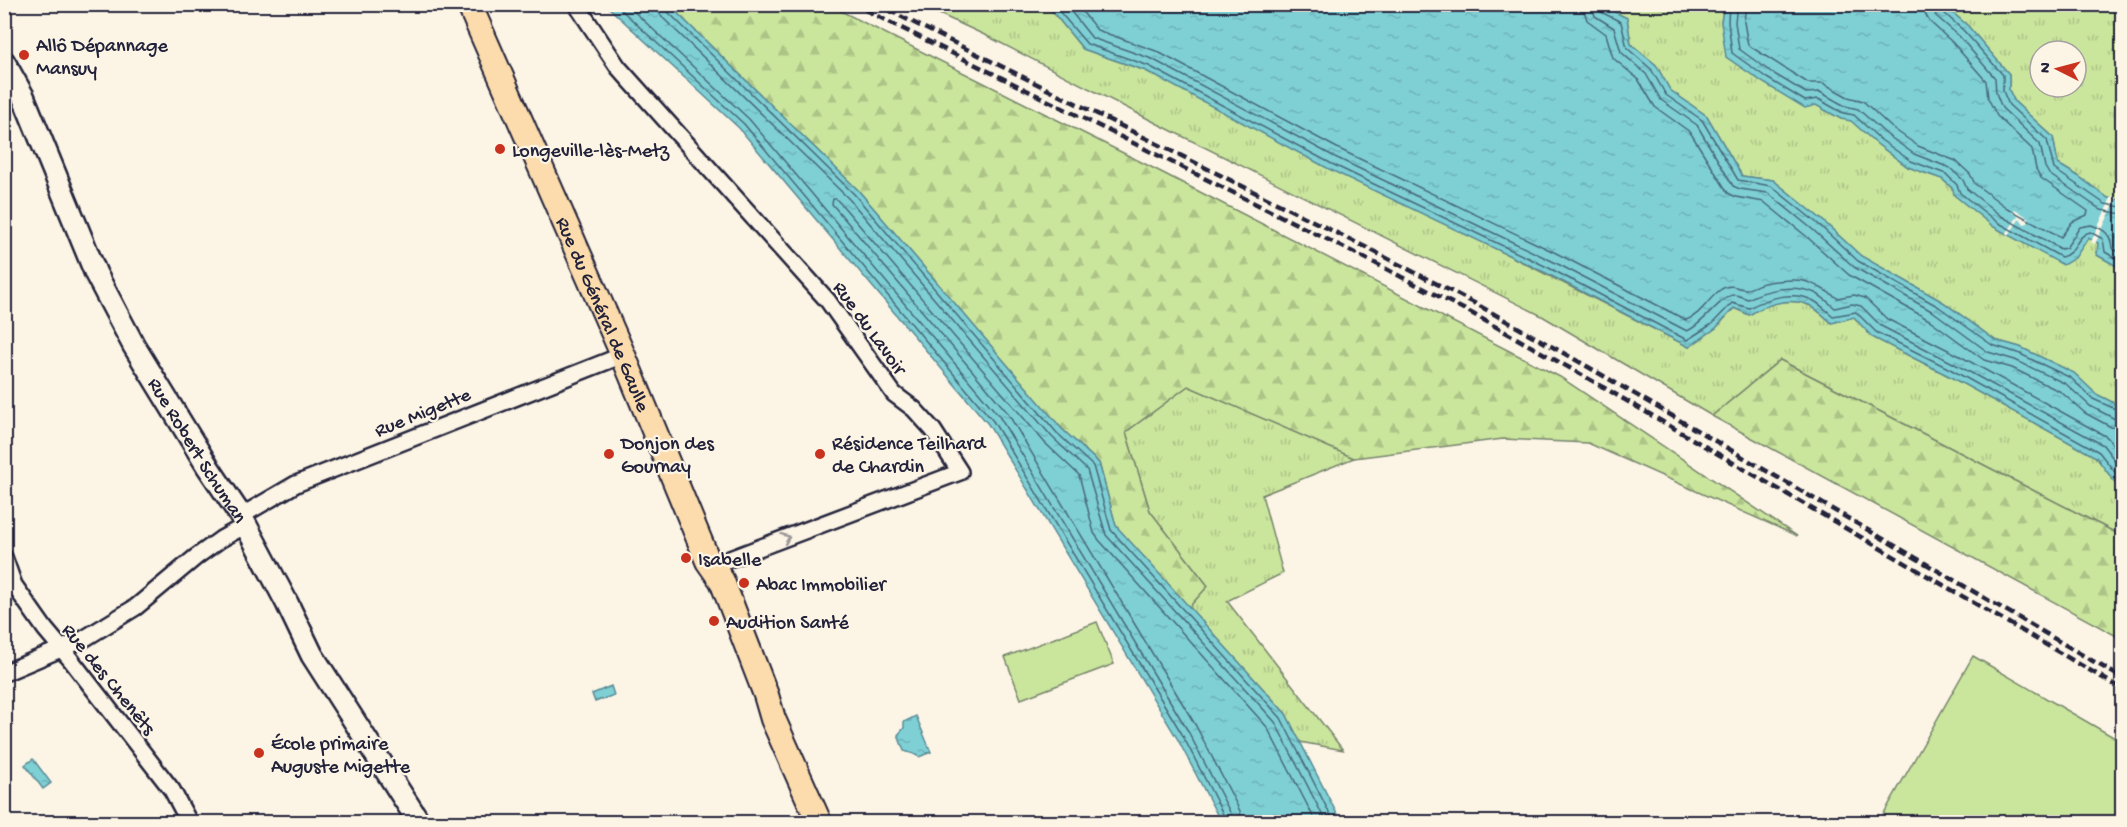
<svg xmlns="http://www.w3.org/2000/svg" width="2127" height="827" viewBox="0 0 2127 827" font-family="'Gochi Hand',sans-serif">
<defs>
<pattern id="grass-tufts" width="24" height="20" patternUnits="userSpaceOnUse" patternTransform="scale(1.5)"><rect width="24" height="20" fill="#cae59c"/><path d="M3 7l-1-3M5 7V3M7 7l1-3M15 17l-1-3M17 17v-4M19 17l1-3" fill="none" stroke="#adc487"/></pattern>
<pattern id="forest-firs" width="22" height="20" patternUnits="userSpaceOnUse" patternTransform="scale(1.5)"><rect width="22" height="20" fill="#cae59c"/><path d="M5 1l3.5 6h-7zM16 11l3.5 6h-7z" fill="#adc487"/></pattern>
<pattern id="water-ripples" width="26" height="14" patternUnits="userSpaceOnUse" patternTransform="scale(1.5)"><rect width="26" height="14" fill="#7ed0d5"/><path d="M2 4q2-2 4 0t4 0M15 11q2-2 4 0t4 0" fill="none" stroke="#6db2b8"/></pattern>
</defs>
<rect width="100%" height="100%" fill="#fcf5e5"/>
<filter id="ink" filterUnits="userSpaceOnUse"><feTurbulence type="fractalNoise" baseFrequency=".0167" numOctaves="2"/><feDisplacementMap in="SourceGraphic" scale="12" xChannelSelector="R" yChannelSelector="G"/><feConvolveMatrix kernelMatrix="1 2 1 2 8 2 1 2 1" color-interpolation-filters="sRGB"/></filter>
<g filter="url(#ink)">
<g fill="url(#grass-tufts)" stroke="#76846c" stroke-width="1.5" fill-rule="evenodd">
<path d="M920,5H1042L1052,11L1083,49L1146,71L1689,347L1716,328L1734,308L1749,315C1766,304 1789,297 1809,305C1817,309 1825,317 1832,323L1854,317L1872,337L1947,375L2096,457L2117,485L2122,488V536L1780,360L1712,416L1542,316L1158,124L991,38Z"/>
<path d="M1600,5H1724L1721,22L1816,105L1841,119L1851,120L1877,144L1908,167L1942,179L1953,189L2082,247L2088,237L2098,243L2097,255L2122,269V407L2096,394L2074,373L2020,347L1995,340L1943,302L1861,256L1821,219L1773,180L1742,176L1707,116L1670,90L1656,65L1631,44L1627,18Z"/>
<path d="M1944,5H2122V201L2108,198L2078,176L2058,164L2053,137L2015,102L2009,90V74L1968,26ZM2040,51H2076V87H2040Z"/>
<path d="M1188,386L1354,458L1262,495L1283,573L1227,601L1343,750L1300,742L1286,714L1189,607L1208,586L1150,511L1126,432Z"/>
</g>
<g fill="url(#forest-firs)" stroke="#76846c" stroke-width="1.5">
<path d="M669,5H829L1163,173L1560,377L1797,536L1588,443L1503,439L1354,458L1188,386L1126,432L1150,511L1208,586L1189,607L1116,526L1099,463L1062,429L858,190Z"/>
<path d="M1780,360L2122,536V639L1712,416Z"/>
</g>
<g fill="#cae59c" stroke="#76846c" stroke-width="1.5">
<path d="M1097,622L1114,664L1021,699L1005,657Z"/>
<path d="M1973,656L2122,742V822H1879Z"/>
</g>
<g fill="url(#water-ripples)" stroke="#598a97" stroke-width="1.5">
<path d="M606,5H669L858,190L1062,429L1099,463L1116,526L1286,714L1341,822H1221L1177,738L988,424L739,128Z"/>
<path d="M1042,5H1600L1627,18L1631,44L1656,65L1670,90L1707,116L1742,176L1773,180L1821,219L1861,256L1943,302L1995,340L2020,347L2074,373L2096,394L2122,407V488L2117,485L2096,457L1947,375L1872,337L1854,317L1832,323C1825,317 1817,309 1809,305C1789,297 1766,304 1749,315L1734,308L1716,328L1689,347L1546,273L1329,169L1146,71L1083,49L1052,11Z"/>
<path d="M1724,5H1944L1968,26L2009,74V90L2015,102L2053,137L2058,164L2078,176L2108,198L2122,200V269L2097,255L2098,243L2088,238L2075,258L2063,265L1994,227L1954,195L1953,189L1942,179L1908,167L1877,144L1851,121L1841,119L1816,105L1805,108L1764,83L1726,57L1721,22Z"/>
<path d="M611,686L614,695L595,702L592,694Z"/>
<path d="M916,716L931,752L919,757L914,754L904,751L898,735L904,728V722Z"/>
<path d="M33,759L51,783L43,789L25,765Z"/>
</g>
<g fill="#fcf5e5">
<path d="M2112,196L2117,198L2095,244L2091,242Z"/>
<path d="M2015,209L2029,218L2028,223L2024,224L2020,218L2009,235L2006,234L2018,216L2012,212Z"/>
</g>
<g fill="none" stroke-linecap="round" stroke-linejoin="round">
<g stroke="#476879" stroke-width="1.5">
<path d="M615,4L744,124L993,421L1182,734L1225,818V822"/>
<path d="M626,4L749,119L999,416L1188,731L1231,814L1233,822"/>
<path d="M658,4V11L662,17L849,199L1052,437L1087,470L1106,535L1275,722L1326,822"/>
<path d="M665,4L667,11L854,194L1057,433L1093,466L1111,530L1281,718L1334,822"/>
<path d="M1053,4L1087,44L1149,66L1332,164L1549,268L1687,340L1712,324L1732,303L1749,308C1767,298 1794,290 1814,301C1821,305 1827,311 1833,316L1856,312L1876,332L1950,369L2099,452L2122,481"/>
<path d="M1065,4L1092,38L1152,59L1335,157L1552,261L1687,331C1703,325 1722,295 1734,295C1739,295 1744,298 1748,299C1767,289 1794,284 1815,293C1822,296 1829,303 1835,308L1852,304L1861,306L1881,326L1953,363L2103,445L2122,470"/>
<path d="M1076,4L1097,30L1156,51L1339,149L1556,253L1686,320C1701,315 1708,299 1720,290C1732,282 1736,289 1746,289C1751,289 1758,284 1764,283C1798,277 1808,278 1837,298L1854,295L1865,298L1887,319L1958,355L2107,437L2122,455"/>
<path d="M1582,4L1587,20L1606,34L1613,58L1638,79L1655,107L1690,132L1728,193L1736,197L1764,202L1806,236L1849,275L1931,321L1984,360L2012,368L2061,392L2085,413L2111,427L2122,429"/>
<path d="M1591,4L1595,16L1614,28L1621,52L1646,74L1661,100L1697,125L1733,186L1740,189L1768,193L1812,229L1854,267L1935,313L1988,352L2015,360L2066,384L2090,406L2115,419L2122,420"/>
<path d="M1599,4L1601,12L1621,22L1627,48L1651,69L1666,95L1702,120L1738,180L1771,186L1817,223L1858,261L1939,307L1992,345L2018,353L2071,378L2093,399L2122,412"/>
<path d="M1729,4L1728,22L1732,53L1767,78L1805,101L1818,99L1843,113L1854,115L1881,140L1911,161L1946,174L1957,185L1960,193L1997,222L2061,257C2076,254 2076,235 2090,232L2103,239L2105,252L2122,262"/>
<path d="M1737,4L1735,22L1739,49L1771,72L1806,93L1820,92L1845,106L1858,109L1886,134L1914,154L1950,168L1963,180L1967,189L2001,216L2061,249L2066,248L2080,227L2091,225C2104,229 2111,234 2112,248L2122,254"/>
<path d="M1746,4L1744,22L1748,45L1808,83H1823L1848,97L1863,101L1891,127L1918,146L1956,161L1970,174L1975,184L2007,208L2061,237L2072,222L2087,215L2088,211L2041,178L2036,169L2032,149L1997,116L1988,98L1986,81L1952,42L1929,21L1925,13L1924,4"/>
<path d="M1933,4L1936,16L1959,36L1995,78L1996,93L2002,108L2040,144L2045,167L2049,174L2101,210L2122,214"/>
<path d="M1940,4L1942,11L1964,31L2003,75V91L2009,105L2047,140L2054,169L2105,204L2122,207"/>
<path d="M1242,822L1240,811L1196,726L1007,412L832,204L833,199H836L842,205L1045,443L1079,475L1094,533L1099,540L1267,727L1316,822"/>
</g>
<g stroke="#22223b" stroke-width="20">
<g id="street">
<path d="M576,4L618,67L828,301L894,394L914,409L933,430L960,472L727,560L713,568"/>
<path d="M241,516L296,484L623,355"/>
<path d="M4,557L14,585L45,629L71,660L172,790L189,822"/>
<path d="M4,673L82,640L136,607L196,557L221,539L246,525"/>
</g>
</g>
<g stroke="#22223b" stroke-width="26">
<g id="secondary">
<path id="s1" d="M4,62L23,96L96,274L134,346L208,467L241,516L287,603L312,655L419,822"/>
</g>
</g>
<g stroke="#22223b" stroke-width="28">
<g id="primary">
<path id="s2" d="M469,4L623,355L708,561L722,581L766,695L773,719L819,822"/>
</g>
</g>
<use href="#street" stroke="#fcf5e5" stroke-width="15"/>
<use href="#secondary" stroke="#fcf5e5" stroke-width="21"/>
<use href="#primary" stroke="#fcdcac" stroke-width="24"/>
<g stroke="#22223b" stroke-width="4.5" stroke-dasharray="9 4.5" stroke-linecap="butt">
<path d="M853,4L1365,258L1473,314L1584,376L2122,689"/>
<path d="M876,4L1369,249L1478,305L1590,368L2122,678"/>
</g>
</g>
<defs><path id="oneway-chevron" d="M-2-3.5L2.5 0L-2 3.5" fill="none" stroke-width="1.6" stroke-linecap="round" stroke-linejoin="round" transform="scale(1.5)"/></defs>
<use stroke="#9a9698" href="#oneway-chevron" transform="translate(786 538) rotate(-21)"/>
</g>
<g fill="#c8321e" stroke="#fcf5e5" stroke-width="2">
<circle cx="24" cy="55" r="6"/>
<circle cx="500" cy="149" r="6"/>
<circle cx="609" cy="454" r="6"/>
<circle cx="820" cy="454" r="6"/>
<circle cx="686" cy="558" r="6"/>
<circle cx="744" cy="583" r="6"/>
<circle cx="714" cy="621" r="6"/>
<circle cx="259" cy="753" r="6"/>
</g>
<g text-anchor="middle" stroke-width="4.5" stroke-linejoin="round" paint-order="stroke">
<g font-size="20" fill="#22223b" stroke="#fcf5e5" text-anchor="start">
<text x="36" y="51">Allô Dépannage<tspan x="36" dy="23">Mansuy</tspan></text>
<text x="512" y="156">Longeville-lès-Metz</text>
<text x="621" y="449">Donjon des<tspan x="621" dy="23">Gournay</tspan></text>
<text x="832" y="449">Résidence Teilhard<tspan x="832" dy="23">de Chardin</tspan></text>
<text x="698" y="565">Isabelle</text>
<text x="756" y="590">Abac Immobilier</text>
<text x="726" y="628">Audition Santé</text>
<text x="271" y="749">École primaire<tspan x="271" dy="23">Auguste Migette</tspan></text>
</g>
<g font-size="20" fill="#22223b" stroke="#fcf5e5">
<text dy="7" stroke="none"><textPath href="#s2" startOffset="338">Rue du Général de Gaulle</textPath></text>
<text transform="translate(871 327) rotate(54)" y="7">Rue du Lavoir</text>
<text transform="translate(422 411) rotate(-22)" y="7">Rue Migette</text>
<text dy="7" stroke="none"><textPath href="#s1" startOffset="435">Rue Robert Schuman</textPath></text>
<text transform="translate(110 678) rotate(51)" y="7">Rue des Chenêts</text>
</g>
</g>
<rect width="2127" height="827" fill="none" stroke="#fcf5e5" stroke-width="24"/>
<rect x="12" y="12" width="2103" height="803" fill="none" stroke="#22223b" stroke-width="2" filter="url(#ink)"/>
<g transform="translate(2058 69) rotate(276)"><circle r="28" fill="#fcf5e5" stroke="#a5a1a1" stroke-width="1.5"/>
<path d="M0-4.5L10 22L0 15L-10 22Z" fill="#c8321e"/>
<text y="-9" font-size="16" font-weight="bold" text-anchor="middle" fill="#22223b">N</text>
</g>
</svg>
